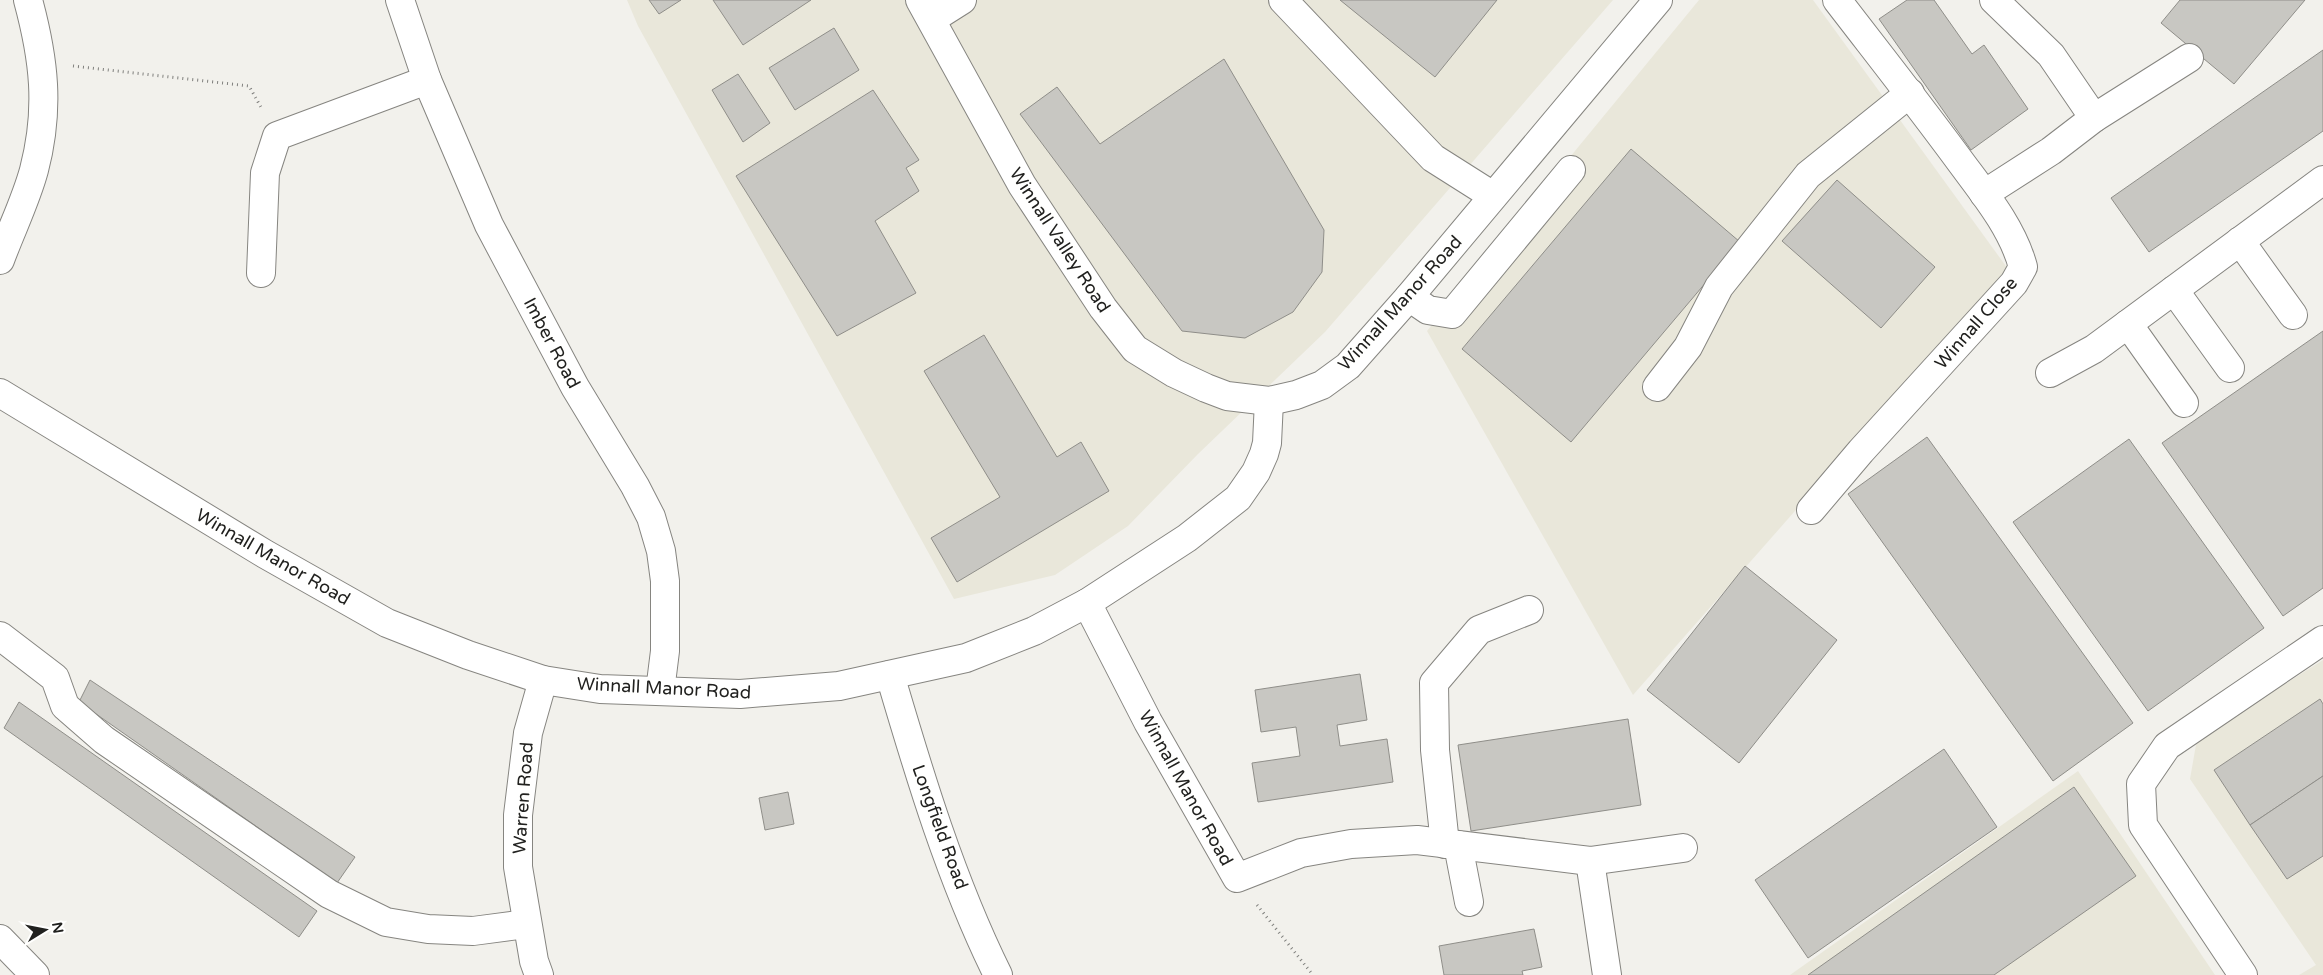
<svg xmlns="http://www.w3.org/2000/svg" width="2323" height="975" viewBox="0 0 2323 975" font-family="'Varela Round',sans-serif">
<rect width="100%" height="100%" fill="#f2f1ec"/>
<g fill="#e9e7da">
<path d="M627,0H1613L1325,332L1198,454L1128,526L1055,575L954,599L638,26Z"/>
<path d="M1699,0H1813L2008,269L1633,695L1427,331Z"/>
<path d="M2323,660V975H2299L2316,965L2190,779L2197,739Z"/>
<path d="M2078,771L2215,975H1790Z"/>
</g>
<g fill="#c8c7c2" stroke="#8f8e89">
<path d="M649,0H681L659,14Z"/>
<path d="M713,0H811L743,45Z"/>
<path d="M1340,0H1497L1435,77Z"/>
<path d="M1907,0H1934L1972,54L1984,45L2028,109L1971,150L1879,19Z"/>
<path d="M2180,0H2305L2234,84L2161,23Z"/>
<path d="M834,28L859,70L795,110L769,68Z"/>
<path d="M2323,50V131L2149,252L2111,198Z"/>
<path d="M1224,59L1324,230L1322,272L1293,312L1245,338L1182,331L1020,114L1057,87L1100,144Z"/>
<path d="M738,74L770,123L743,142L712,90Z"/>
<path d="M873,90L919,160L906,168L919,191L875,221L916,293L837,336L736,176Z"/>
<path d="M1631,149L1740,242L1571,442L1462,349Z"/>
<path d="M1837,180L1935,267L1881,328L1782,241Z"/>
<path d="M2323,331V588L2283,616L2162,443Z"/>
<path d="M984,335L1057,457L1081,442L1109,491L957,582L931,538L1000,497L924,371Z"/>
<path d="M1927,437L2133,723L2053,781L1848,494Z"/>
<path d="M2129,439L2264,628L2148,711L2013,522Z"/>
<path d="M1745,566L1837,640L1739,763L1647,690Z"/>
<path d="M1360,674L1367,720L1337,725L1340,746L1387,739L1393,782L1258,802L1252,763L1300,756L1296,727L1261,732L1255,690Z"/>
<path d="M90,680L355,857L337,883L79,702Z"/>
<path d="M2320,699L2323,704V776L2250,825L2214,770Z"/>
<path d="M19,702L317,911L299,937L4,728Z"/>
<path d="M1628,719L1641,805L1471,831L1458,745Z"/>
<path d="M1944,749L1997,827L1808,958L1755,880Z"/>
<path d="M2323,776V856L2287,879L2250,825Z"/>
<path d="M2074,787L2136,876L1994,975H1808Z"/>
<path d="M788,792L794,824L765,830L759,798Z"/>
<path d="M1534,929L1542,967L1522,971L1523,975H1444L1439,946Z"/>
</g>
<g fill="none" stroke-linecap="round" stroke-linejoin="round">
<g stroke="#868580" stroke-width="30">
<g id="minor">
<path d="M400,0L427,80L489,225L575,387L635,486L651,517L661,551L665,581V651L660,691"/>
<path d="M920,0L1022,185L1103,308L1135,349L1174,373L1206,388L1227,396L1269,401L1296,395L1322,385L1348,366L1409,297L1658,0"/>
<path d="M1283,0L1433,158L1493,196"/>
<path d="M1994,0L2051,55L2094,118"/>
<path d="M932,19L962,0"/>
<path d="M1984,194L2051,151L2094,118L2189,58"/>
<path d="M2240,241L2293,315"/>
<path d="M0,260C11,230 26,200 34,170C50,109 44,59 28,0"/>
<path d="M261,273L265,173L277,136L427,80"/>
<path d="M2174,290L2230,368"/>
<path d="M1409,297L1428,310L1452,314L1571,170"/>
<path d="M2128,324L2184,403"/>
<path d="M2050,373L2094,349L2323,180"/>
<path d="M1657,387L1688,347L1719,287L1808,175L1910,93"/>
<path d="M0,393L265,554L387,623L468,655L543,680L600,689L740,694L839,686L966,658L1034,631L1087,603L1187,538L1238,498L1256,472L1264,454L1267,443L1269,401"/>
<path d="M1811,510L1861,451L2014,283L2023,267C2012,226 1981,190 1957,157C1918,104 1877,52 1837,0"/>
<path d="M1087,603L1148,722L1237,878L1301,853L1351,844L1417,840L1590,861L1683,848"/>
<path d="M0,636L55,678L65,706L104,740L329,894L386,922L428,929L473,931L526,924"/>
<path d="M890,675C920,777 951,880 998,975"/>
<path d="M1445,844L1435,750L1434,683L1479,630L1529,610"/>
<path d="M1458,845L1469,902"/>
<path d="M1590,861L1607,975"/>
<path d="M0,939L35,975"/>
<path d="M539,975L534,961L518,867V815L528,733L543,680"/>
<path d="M2243,975L2143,825L2141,784L2167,746L2323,640"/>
</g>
</g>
<g stroke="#7f7f7c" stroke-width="3" stroke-dasharray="1 4" stroke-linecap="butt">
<path d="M73,66L249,86L262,109"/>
<path d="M1257,905L1313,975"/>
</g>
<use href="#minor" stroke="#fff" stroke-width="28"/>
</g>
<g text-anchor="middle" stroke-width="4" stroke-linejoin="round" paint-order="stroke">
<g font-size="18" fill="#21211f" stroke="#fffffe">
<text transform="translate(1060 240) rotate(57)" y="6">Winnall Valley Road</text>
<text transform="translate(1400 303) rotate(-48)" y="6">Winnall Manor Road</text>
<text transform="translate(1976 323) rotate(-49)" y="6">Winnall Close</text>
<text transform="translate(552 343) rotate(62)" y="6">Imber Road</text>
<text transform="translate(273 557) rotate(30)" y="6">Winnall Manor Road</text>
<text transform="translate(664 688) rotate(3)" y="6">Winnall Manor Road</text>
<text transform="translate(1186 788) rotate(61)" y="6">Winnall Manor Road</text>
<text transform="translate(523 798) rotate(-86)" y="6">Warren Road</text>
<text transform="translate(940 827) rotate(70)" y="6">Longfield Road</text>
</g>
</g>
<g transform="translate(45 930) rotate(80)" stroke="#fffffe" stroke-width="4" paint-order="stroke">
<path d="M0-4L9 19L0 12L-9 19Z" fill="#21211f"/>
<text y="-8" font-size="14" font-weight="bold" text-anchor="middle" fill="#21211f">N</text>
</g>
</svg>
